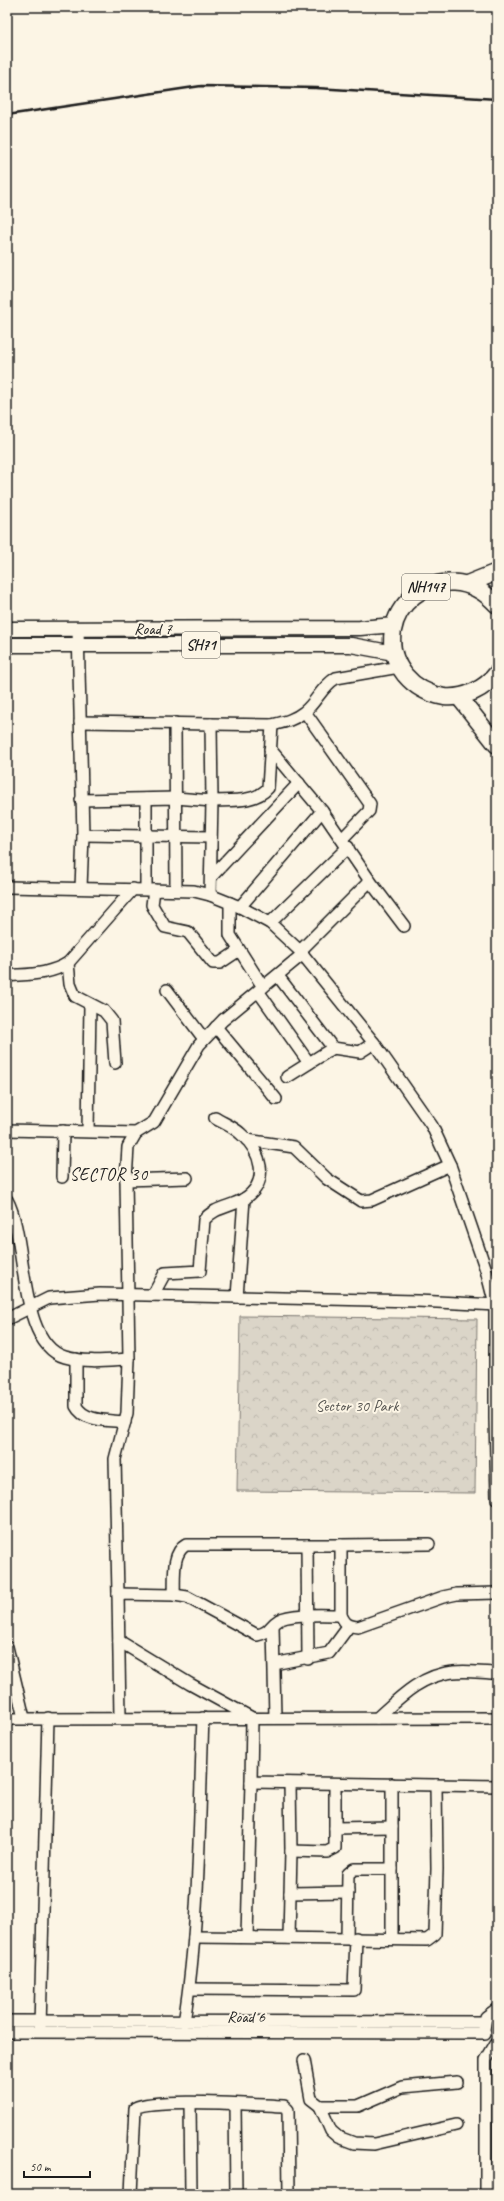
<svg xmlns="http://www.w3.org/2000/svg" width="504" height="2201" viewBox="0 0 504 2201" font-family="Caveat,sans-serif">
<defs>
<pattern id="park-crowns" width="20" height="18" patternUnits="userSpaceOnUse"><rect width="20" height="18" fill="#dbd5c8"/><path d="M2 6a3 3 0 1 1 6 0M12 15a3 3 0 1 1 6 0" fill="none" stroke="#bbb6ab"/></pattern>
</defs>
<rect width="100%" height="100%" fill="#fcf5e5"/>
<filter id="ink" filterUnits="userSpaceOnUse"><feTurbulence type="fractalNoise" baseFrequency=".025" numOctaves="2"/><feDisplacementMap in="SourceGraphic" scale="8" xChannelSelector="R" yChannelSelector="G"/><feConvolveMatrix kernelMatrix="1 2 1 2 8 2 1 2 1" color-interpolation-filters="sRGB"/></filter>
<g filter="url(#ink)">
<path fill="url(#park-crowns)" stroke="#7c7872" d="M240,1316L477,1319L475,1493L237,1491Z"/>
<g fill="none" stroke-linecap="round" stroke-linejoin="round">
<g stroke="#1c1c1c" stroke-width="14">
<g id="minor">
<path d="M78,629L83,835L81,888"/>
<path d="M305,712L370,804L369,811L342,839"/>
<path d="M80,722L272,725C284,722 294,720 304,712C316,703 321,687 336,678L399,667"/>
<path d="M175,723L176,890"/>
<path d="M211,724L212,801C230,800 255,803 268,788L272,725"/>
<path d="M270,749L322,811L370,881L404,926"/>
<path d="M146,799V889"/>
<path d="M81,800L176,798L212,801L210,895"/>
<path d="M83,835L211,837"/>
<path d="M211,877L299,783"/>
<path d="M7,887L194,891L210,895L240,907L270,923L300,951L374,1043L432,1126L450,1165L486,1270L495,1305V1418L497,1499"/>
<path d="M154,890L152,905L165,927L188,932L213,963H220L238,951"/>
<path d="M230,903V935L263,987"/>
<path d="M240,907L322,811"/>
<path d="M270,923L348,847"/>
<path d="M300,951L370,881"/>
<path d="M68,963L70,984L75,996L104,1011L112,1021L115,1063"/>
<path d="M7,976C28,974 49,975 68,963L133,889"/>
<path d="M278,976L333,1048L360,1052L374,1043"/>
<path d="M167,990L204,1039"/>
<path d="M258,991L309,1063"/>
<path d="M216,1027L276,1099"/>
<path d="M287,1077L333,1048"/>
<path d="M7,1130L136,1133L154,1122L199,1045L223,1020L303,954"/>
<path d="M88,1131L90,1005"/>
<path d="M247,1140L294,1147L327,1179L361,1201L372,1200L450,1165"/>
<path d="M62,1177L63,1131"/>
<path d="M126,1180L187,1178"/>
<path d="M7,1200C28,1238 17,1343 65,1357C86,1363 109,1360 129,1359"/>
<path d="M153,1295L165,1273L200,1271L204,1220C214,1207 231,1207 244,1199C271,1182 261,1151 241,1134C234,1127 223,1123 215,1118"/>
<path d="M237,1297L244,1199"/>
<path d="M7,1319L49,1298L100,1294L417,1301L497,1305"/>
<path d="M76,1359V1406C84,1422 109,1420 125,1422"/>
<path d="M307,1545L308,1659"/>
<path d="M341,1545L429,1544"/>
<path d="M118,1594L115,1459L127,1413L129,1359L126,1180L128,1147L136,1133"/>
<path d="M174,1595L187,1597L257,1635C270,1633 269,1626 279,1620C291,1613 326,1615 341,1615"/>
<path d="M273,1626L275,1718"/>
<path d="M119,1641L190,1684L252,1718L251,1782L497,1786"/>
<path d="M7,1647L24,1718"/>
<path d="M274,1664L329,1653L349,1626"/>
<path d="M120,1718L118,1594L174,1595C175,1579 171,1553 186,1545H341V1615C345,1624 348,1626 358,1627L443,1597L457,1594L497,1593"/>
<path d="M377,1718C399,1698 421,1675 453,1672C467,1670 483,1673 497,1673"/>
<path d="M7,1719L497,1718"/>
<path d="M335,1828L392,1827"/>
<path d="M291,1851L327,1852L335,1848V1784"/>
<path d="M290,1893L348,1892"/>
<path d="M194,1937L427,1940L435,1934L437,1869L436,1785"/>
<path d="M247,1937L251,1782"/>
<path d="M289,1938L291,1851L290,1783"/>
<path d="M347,1938L348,1874L354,1869H392"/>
<path d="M392,1939V1784"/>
<path d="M190,1989L354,1990L356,1938"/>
<path d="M7,2021L484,2022"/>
<path d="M184,2022C200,1922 199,1819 203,1718"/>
<path d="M40,2027L48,1718"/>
<path d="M484,2029L486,2017L497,2009"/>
<path d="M7,2032L485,2033"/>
<path d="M304,2060L311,2099L320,2106H358L402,2087L457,2082"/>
<path d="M190,2103L191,2194"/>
<path d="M235,2104L236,2194"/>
<path d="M320,2106L331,2131L338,2137L354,2143L374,2144L456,2125"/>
<path d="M131,2194L135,2108C154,2097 257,2105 284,2106L288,2110L289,2194"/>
<path d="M486,2194V2060L496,2043"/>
</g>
</g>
<g stroke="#1c1c1c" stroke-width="17">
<g id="major">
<path d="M7,629L360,628L394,625"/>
<path d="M7,645H351L394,653"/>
</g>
</g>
<g stroke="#1c1c1c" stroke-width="19">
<g id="highway">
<path d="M467,584L497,572"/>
<path d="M497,605C443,545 360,617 405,675C415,687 428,694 444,697C464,699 485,689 497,673"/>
<path d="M459,697L497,745"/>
</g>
</g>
<use href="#minor" stroke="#fcf5e5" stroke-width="11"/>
<use href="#major" stroke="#fcf5e5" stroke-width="14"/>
<use href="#highway" stroke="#fcf5e5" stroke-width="16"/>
<path stroke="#1c1c1c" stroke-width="2.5" d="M7,115L201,86L316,88L497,99"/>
</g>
</g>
<g text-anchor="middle" stroke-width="4" stroke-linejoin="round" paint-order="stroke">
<g fill="#fcf5e5" stroke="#5f5d58" stroke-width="1">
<rect x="402" y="574" width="48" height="26" rx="3"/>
<rect x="182" y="632" width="38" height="26" rx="3"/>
</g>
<g font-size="15" font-weight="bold" fill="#1c1c1c">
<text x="426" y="592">NH147</text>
<text x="201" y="650">SH71</text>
</g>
<g font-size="16" fill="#1c1c1c" stroke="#fcf5e5">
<text x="153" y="634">Road 7</text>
<text x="246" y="2022">Road 6</text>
</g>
<g font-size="16" fill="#555450" stroke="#fcf5e5">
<text x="357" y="1411">Sector 30 Park</text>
</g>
<g font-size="17" letter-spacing="1" fill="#1c1c1c" stroke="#fcf5e5">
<text x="109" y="1180">SECTOR 30</text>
</g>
</g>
<rect width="504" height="2201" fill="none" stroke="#fcf5e5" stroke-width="24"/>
<rect x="12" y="12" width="480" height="2177" fill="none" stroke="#1c1c1c" stroke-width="1.5" filter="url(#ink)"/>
<path d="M24 2171v6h66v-6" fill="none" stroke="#1c1c1c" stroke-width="2"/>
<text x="30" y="2171" font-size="12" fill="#1c1c1c" stroke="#fcf5e5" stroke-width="3" paint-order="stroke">50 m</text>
</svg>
